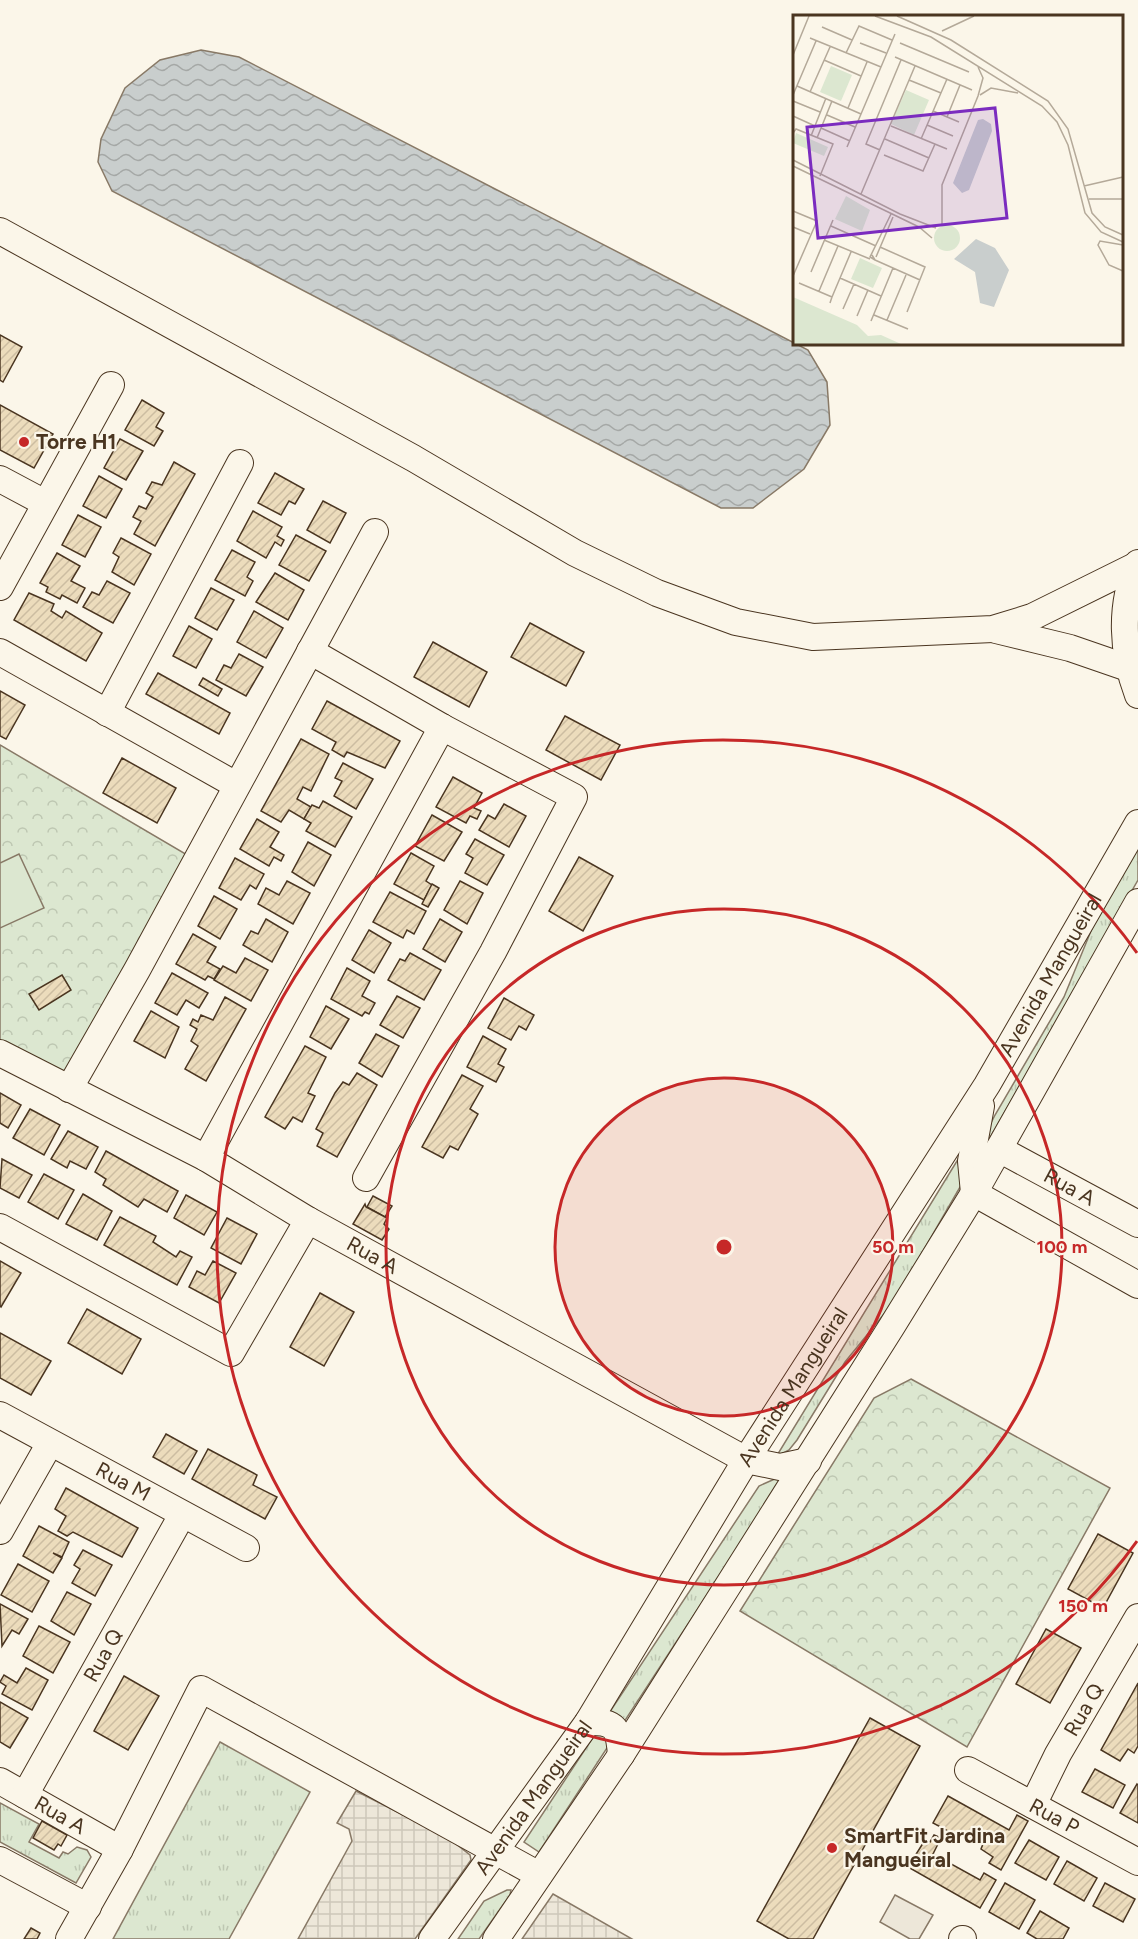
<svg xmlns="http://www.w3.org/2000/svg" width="1138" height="1939" viewBox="0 0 1138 1939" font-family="Figtree,sans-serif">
<defs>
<pattern id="grass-tufts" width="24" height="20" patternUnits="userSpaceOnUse" patternTransform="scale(1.5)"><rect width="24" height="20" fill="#dce7d0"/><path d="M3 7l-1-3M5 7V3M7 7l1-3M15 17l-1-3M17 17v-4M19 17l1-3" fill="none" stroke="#bec7b2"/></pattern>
<pattern id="park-crowns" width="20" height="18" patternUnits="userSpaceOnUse" patternTransform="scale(1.5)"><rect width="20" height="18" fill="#dce7d0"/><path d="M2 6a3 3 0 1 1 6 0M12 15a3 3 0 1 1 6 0" fill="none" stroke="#bec7b2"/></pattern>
<pattern id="plaza-grid" width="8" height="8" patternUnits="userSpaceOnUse" patternTransform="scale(1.5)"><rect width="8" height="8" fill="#ede7d9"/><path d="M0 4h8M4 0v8" fill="none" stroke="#cdc7ba"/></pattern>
<pattern id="water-waves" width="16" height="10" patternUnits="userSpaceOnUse" patternTransform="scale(1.5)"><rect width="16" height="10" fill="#c9cecd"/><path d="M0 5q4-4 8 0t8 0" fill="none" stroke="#a5a8a6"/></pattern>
<pattern id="building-hatch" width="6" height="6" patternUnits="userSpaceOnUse" patternTransform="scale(1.5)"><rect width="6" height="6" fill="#ecdcbc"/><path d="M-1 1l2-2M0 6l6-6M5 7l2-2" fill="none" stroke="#ccbda1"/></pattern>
</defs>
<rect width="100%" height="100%" fill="#fbf6e9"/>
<g fill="url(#grass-tufts)" stroke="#887966" stroke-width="1.5">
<path d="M1138,848V880L977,1160L982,1141L995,1115L1064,997L1093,926Z"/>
<path d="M960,1156L963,1182L893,1303L845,1362L797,1440L789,1450L776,1457Z"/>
<path d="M786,1474L539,1852L524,1842L759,1486Z"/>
<path d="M220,1742L310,1792L229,1939H113Z"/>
<path d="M0,1803L39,1824L29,1842L59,1858L63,1852L68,1854L77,1847L87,1850L91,1857L76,1883L0,1842Z"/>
<path d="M507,1890H511L510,1895L479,1939H458L484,1901Z"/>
</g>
<g fill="url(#park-crowns)" stroke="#887966" stroke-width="1.5">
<path d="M0,745L189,856L73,1066L61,1073L0,1046Z"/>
<path d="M911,1379L1110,1488L967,1747L740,1611L874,1398Z"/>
</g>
<path fill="#dce7d0" stroke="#887966" stroke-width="1.5" d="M19,854L44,908L0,928V863Z"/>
<path fill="#ede7d9" stroke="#887966" stroke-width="1.5" d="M895,1895L933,1915L919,1939H910L880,1922Z"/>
<g fill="url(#plaza-grid)" stroke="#887966" stroke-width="1.5">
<path d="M356,1791L447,1837L470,1855L471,1860L415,1939H298L352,1841L349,1829L337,1823Z"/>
<path d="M553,1894L632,1939H522Z"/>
</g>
<path fill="url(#water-waves)" stroke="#887966" stroke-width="1.5" d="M201,50L239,57L808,350L827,382L830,425L804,469L753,508H721L112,191L98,162L101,139L125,88L160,60Z"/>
<g fill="url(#building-hatch)" stroke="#4a3520" stroke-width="1.5">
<path d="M0,335L22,347L3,382L0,380Z"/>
<path d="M142,400L164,413L156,427L163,431L154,446L125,430Z"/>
<path d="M0,405L53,434L34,468L0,450Z"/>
<path d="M120,439L143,451L126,480L104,468Z"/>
<path d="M174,462L195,474L155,546L134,534L141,521L133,517L139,506L146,509L153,497L146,493L152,482L162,485Z"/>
<path d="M275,473L304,489L295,504L289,501L281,515L258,503Z"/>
<path d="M99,476L122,489L106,518L83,506Z"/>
<path d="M323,501L346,513L330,543L307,530Z"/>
<path d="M253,511L282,527L277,536L284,540L281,546L275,542L266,558L237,541Z"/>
<path d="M78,515L101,527L85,557L62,545Z"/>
<path d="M296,535L326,551L309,581L279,565Z"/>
<path d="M121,538L151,554L134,585L112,572L119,557L113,553Z"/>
<path d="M232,550L255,562L247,577L253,581L245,596L215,580Z"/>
<path d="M57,553L80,566L71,581L85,588L77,603L62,595L60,599L46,592L48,587L40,583Z"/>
<path d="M275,573L304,590L288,620L256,602Z"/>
<path d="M107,581L130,593L113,623L83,607L92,592L99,595Z"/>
<path d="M211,588L234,600L217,630L195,618Z"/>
<path d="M29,593L54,604L51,611L62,618L66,611L102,633L86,661L14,620Z"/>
<path d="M254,611L283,628L266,658L237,642Z"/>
<path d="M530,623L584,652L566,686L511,657Z"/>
<path d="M189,626L212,639L196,668L173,656Z"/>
<path d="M433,642L487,672L469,707L414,677Z"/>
<path d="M239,654L263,667L246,696L216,680L224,665L231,668Z"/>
<path d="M158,673L230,713L219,734L146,694Z"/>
<path d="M203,678L222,689L218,696L199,685Z"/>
<path d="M0,691L25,705L6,739L0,736Z"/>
<path d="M327,701L400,741L385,768L347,752L344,757L332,750L336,742L312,729Z"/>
<path d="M565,716L620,745L601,780L546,750Z"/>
<path d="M301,739L329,754L311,791L303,787L297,799L311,807L304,819L289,810L281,822L261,811Z"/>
<path d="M122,758L176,788L157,823L103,793Z"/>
<path d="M343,763L373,779L356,809L334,796L342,781L335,778Z"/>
<path d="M453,777L482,793L474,808L481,811L477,819L470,816L466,823L436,807Z"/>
<path d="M323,801L352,817L335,847L306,831L311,823L304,819L312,805L319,808Z"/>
<path d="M504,804L526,816L509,847L479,830L488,815L495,819Z"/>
<path d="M432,815L462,832L444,861L415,846Z"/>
<path d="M257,819L279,832L270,847L284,855L281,861L274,857L269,866L240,849Z"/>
<path d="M475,839L504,855L487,885L465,873L473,858L466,854Z"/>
<path d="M308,842L331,855L314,886L292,872Z"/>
<path d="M411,853L434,866L426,881L432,885L424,900L394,884Z"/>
<path d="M579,857L613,876L583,931L549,911Z"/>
<path d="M235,858L264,874L256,889L250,885L241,900L219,888Z"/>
<path d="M287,881L310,893L293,924L258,904L266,888L279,895Z"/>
<path d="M460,881L483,893L467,924L444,910Z"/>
<path d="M432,884L439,888L428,907L422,904Z"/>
<path d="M390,892L426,911L414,934L407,930L403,938L373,922Z"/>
<path d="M214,896L237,909L220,939L198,926Z"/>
<path d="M266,919L288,932L272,962L243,945L251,931L258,934Z"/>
<path d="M440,919L462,932L445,962L423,949Z"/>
<path d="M369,930L391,943L374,973L352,960Z"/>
<path d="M193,934L216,947L207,962L220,969L214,979L208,976L205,980L176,964Z"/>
<path d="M410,953L441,970L424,1000L388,980L400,959L405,961Z"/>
<path d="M245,958L268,970L251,1001L214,980L223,966L236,973Z"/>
<path d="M347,968L370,981L362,996L375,1003L369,1014L365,1012L362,1016L331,999Z"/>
<path d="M172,973L208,993L199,1008L186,1000L177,1015L155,1003Z"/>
<path d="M62,975L71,990L39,1010L29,994Z"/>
<path d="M397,996L420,1008L403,1038L380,1025Z"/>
<path d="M225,997L246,1009L206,1081L185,1069L198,1046L191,1041L197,1029L190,1025L193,1019L198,1022L201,1015L213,1020Z"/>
<path d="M504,998L534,1015L526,1030L519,1026L511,1040L488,1028Z"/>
<path d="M326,1006L349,1019L331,1049L310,1037Z"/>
<path d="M151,1011L179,1027L165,1058L134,1041Z"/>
<path d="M376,1034L399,1046L382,1077L359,1063Z"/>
<path d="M483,1036L506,1049L498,1064L504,1067L496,1082L467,1067Z"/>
<path d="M305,1046L326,1057L308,1093L315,1096L302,1122L293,1117L285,1129L265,1117Z"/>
<path d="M357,1073L377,1085L337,1157L317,1146L323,1133L316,1129L335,1093L343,1082L349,1085Z"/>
<path d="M462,1075L483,1086L470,1109L478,1114L458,1150L450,1146L443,1158L422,1147Z"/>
<path d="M0,1093L21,1105L8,1128L0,1123Z"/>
<path d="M30,1109L60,1125L44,1155L13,1138Z"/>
<path d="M68,1131L98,1147L86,1169L70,1161L67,1168L51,1159Z"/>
<path d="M106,1151L178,1191L167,1212L144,1199L138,1207L103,1185L106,1179L95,1172Z"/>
<path d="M2,1159L32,1175L19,1198L0,1188Z"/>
<path d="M44,1174L74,1190L58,1219L28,1202Z"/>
<path d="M83,1194L112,1211L97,1240L66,1224Z"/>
<path d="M186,1195L217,1212L204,1235L174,1218Z"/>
<path d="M373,1196L392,1206L385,1217L367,1207Z"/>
<path d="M365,1204L366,1207L387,1218L384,1224L389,1229L382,1240L353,1224Z"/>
<path d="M120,1217L156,1236L153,1242L176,1257L180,1251L192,1257L177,1285L104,1245Z"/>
<path d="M227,1218L257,1234L241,1264L211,1248Z"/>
<path d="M0,1261L21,1273L1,1307L0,1306Z"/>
<path d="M213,1261L236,1273L219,1303L189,1287L197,1271L205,1275Z"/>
<path d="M320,1293L354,1312L324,1366L290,1347Z"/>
<path d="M87,1309L141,1339L122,1374L68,1343Z"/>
<path d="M0,1333L51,1361L31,1395L0,1378Z"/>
<path d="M166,1434L197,1451L184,1474L153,1457Z"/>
<path d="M208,1449L257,1475L253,1485L277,1497L265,1519L192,1479Z"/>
<path d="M66,1488L138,1528L122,1557L73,1532L67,1536L58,1531L66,1516L55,1509Z"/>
<path d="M39,1526L69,1542L62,1557L53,1553L62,1558L53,1573L23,1556Z"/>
<path d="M1098,1534L1133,1553L1103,1608L1068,1589Z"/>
<path d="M83,1550L112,1565L95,1596L72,1583L80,1569L74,1565Z"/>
<path d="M18,1564L49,1581L32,1612L1,1595Z"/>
<path d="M67,1592L91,1604L74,1635L51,1621Z"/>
<path d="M0,1604L28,1619L19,1634L12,1630L2,1646Z"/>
<path d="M39,1626L70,1642L53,1673L23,1656Z"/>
<path d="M1046,1629L1081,1648L1050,1703L1016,1684Z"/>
<path d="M26,1668L48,1680L32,1710L2,1694L6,1686L0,1682L4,1675L17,1683Z"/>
<path d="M124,1676L159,1696L128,1750L94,1731Z"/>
<path d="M1138,1683V1746L1134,1753L1128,1749L1120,1761L1101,1750Z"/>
<path d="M0,1702L28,1718L10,1748L0,1742Z"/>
<path d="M870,1718L920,1746L813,1939H789L757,1921Z"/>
<path d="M1095,1769L1125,1785L1113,1808L1082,1792Z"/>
<path d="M1137,1784L1138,1785V1823L1120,1813Z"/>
<path d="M948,1796L1009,1830L1017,1815L1028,1821L1001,1870L989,1863L993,1857L981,1849L983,1844L960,1831L957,1836L933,1823Z"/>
<path d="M42,1821L67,1835L61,1846L58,1844L54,1850L33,1838Z"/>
<path d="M934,1835L941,1838L933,1854L980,1880L984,1873L996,1880L980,1908L908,1867L925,1840L930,1842Z"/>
<path d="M1029,1840L1059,1857L1046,1880L1015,1863Z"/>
<path d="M1067,1861L1097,1878L1084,1901L1054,1884Z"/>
<path d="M1005,1883L1035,1900L1019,1929L989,1912Z"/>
<path d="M1105,1883L1135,1899L1123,1922L1093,1906Z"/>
<path d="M1040,1911L1069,1928L1063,1939H1037L1027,1933Z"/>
<path d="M31,1928L40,1933L37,1939H24Z"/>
</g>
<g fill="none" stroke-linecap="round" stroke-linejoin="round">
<g stroke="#4a3520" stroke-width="28">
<g id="minor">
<path d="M0,231L413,458L575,553L657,593L736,622L813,637L993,629L1032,617L1137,565"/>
<path d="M0,479L45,503"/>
<path d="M1138,563C1119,605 1122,653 1138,695"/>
<path d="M0,587L111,385"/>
<path d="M996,630L1070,648L1128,668"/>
<path d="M310,651L442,727L574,797L493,952L366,1178"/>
<path d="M0,652L236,785"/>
<path d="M107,713L240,463"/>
<path id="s1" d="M0,1053L206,1158L308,1220L746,1460L780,1467L808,1461"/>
<path d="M69,1089L137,970L375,532"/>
<path d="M981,1106L971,1161L974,1193L1138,1285"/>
<path id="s2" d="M999,1149L1138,1224"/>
<path d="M206,1158L442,727"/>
<path d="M0,1227L231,1353L308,1220"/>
<path id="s3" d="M0,1415L246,1548"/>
<path d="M0,1531L50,1443"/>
<path d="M588,1722C616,1721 619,1729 621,1755"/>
<path id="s4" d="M968,1770L1138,1862"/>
<path id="s5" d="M0,1781L120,1849"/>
<path id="s6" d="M25,1795L182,1515"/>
<path id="s7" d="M1033,1805L1058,1754L1138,1617"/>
<path d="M0,1860L88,1907"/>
<path d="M69,1939L120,1849L201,1689L539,1875"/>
<path id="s8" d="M432,1939L588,1722L746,1460L987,1085L1138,823"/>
<path d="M496,1939L621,1755L892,1326L974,1193L1138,902"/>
<path d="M962,1939H963"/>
</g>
</g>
<use href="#minor" stroke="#fbf6e9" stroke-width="26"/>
</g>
<circle cx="724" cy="1247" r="169" fill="#c62828" fill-opacity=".12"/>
<g fill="none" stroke="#c62828" stroke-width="3">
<circle cx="724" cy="1247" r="169"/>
<circle cx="724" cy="1247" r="338"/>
<path d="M1137 1541A507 507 0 1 1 1137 953"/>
</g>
<g fill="#c62828" stroke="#fbf6e9" stroke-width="2">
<circle cx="24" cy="442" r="6"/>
<circle cx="832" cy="1848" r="6"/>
</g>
<g text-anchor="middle" stroke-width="4.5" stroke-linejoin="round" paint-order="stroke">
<g font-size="21" font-weight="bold" fill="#4a3520" stroke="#fbf6e9" text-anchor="start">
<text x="36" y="449">Torre H1</text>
<text x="844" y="1843">SmartFit Jardina<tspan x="844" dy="24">Mangueiral</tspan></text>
</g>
<g font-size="21" fill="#4a3520" stroke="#fbf6e9">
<text dy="7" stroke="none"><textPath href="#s8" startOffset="1146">Avenida Mangueiral</textPath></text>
<text dy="7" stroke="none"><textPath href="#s2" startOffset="80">Rua A</textPath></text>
<text dy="7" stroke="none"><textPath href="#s1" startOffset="424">Rua A</textPath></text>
<text dy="7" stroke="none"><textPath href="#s8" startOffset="660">Avenida Mangueiral</textPath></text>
<text dy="7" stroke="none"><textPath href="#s3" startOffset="140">Rua M</textPath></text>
<text dy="7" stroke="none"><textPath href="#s6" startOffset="160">Rua Q</textPath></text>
<text dy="7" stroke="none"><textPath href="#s7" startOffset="108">Rua Q</textPath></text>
<text dy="7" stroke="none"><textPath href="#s8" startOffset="174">Avenida Mangueiral</textPath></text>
<text dy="7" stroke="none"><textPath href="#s5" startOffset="69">Rua A</textPath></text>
<text dy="7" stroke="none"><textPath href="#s4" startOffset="98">Rua P</textPath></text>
</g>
</g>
<g transform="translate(793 15)">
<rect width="330" height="330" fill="#fbf6e9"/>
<path d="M3,118L35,132L31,141L0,128ZM141 223a13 13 0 1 1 26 0a13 13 0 1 1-26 0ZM0,282L64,310L75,321L88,320L108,329H0Z" fill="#dce7d0"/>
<path d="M38,51L59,60L48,86L27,77ZM113,75L136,85L121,120L98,109ZM53,181L77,195L69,216L42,204ZM67,243L89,253L80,273L58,264Z" fill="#dce7d0"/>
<path d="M190,104L198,109L199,116L176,175L169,178L160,168L185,105ZM183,224L202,233L216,255L201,292L187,288L182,257L161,244Z" fill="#c9cecd"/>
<path fill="none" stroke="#b4a999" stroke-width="1.5" d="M82,1L138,22L249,91L264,107L275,130L292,198L308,217L330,227M104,1L158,25L255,86L275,114L299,198L312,212L330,220M29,12L59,25M149,16L181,1M17,23L88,52M67,28L93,38M107,28L176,57M53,38L66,11L99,25M0,40L16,1M102,42L179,75M31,45L68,61M116,65L148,78M4,71L68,99M17,77L37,32M0,80L23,26M187,80L198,73L225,78M0,86L27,97M55,93L74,47M140,96L166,107M34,100L62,112M0,101L22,111M154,102L167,70M134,110L160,121M98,111L154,134M28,113L57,126M0,118L3,114L40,129L27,161M18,121L33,83M24,123L39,86M92,124L136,143M128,124L154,64M54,132L102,19M87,135L73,129L108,45M91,140L130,156L142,129M0,145L107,199L143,213M0,151L126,212L139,223M291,171L330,162M68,179L122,51M296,184H330M0,196L24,206L0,261M149,209V170L185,81L190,63L185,52M38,211L83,231M0,212L17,219M31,225L77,244M330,230L307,226L305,230L316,250L330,256M87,232L132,252L114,297M79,240L82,245L77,242L98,199M83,242L100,202M82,245L127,265M18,257L40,205M47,263L88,281M6,268L39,282L37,288M26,276L45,231M39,282L58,237M50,294L61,269M81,300L115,314M64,301L75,275M94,305L113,260M78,306L100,253"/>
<path fill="#7b2cbf" fill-opacity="0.15" stroke="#7b2cbf" stroke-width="3" d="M202,93L214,203L25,223L14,112Z"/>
<rect width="330" height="330" fill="none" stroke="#4a3520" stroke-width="3"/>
</g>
<circle cx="724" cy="1247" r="9" fill="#c62828" stroke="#fbf6e9" stroke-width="3"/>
<g font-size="18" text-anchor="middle" font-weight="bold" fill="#c62828" stroke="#fbf6e9" stroke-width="4.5" stroke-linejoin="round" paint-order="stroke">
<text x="893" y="1253">50 m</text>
<text x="1062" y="1253">100 m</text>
<text x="1083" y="1612">150 m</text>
</g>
</svg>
